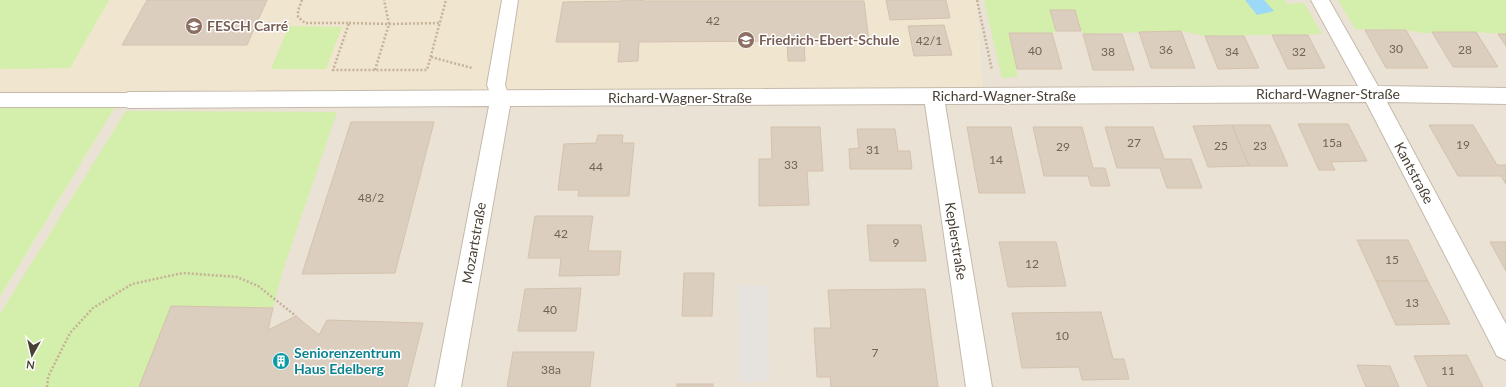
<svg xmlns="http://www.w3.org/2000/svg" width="1506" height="387" viewBox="0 0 1506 387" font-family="Lato,sans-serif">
<rect width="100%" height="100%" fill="#f5f0e7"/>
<path fill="#eae2d4" d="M977,0H1506V387H0V297L115,107L133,94L982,89Z"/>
<path fill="#f0e5cf" d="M0,0H977L982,89L0,94Z"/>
<g fill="#d4eeab">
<path d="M0,0H109L70,68L0,69Z"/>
<path d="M984,0H1285L1287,4L1304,3L1322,34L1205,36L1181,31L1083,34L1075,10L1050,11L1056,31L1052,33H1009L1017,69V77L1002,78Z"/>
<path d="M1338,0H1506V34L1476,32L1423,33L1406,30L1355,29Z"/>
<path d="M289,26L342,27L326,69H271Z"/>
<path d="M115,107L0,297V108Z"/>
<path d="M126,111L337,112L283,270L273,308L171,306L139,387H0V314Z"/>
</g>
<path fill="#e6e3df" d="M738,285H767L770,381L739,382Z"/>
<path fill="#9cd8f8" d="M1245,0H1264L1274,11L1257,15Z"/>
<g fill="#dbcebe" stroke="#d4c2ad">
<path d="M147,0H267L247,45H122Z"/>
<path d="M622,0H643V1H864L869,41H804L805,61H788L787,41L639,42L638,61L618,62L620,42H556L563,2L622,1Z"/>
<path d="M886,0H946L950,18L890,20Z"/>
<path d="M1050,10H1075L1081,31H1056Z"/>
<path d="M944,25L952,55L914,56L908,26Z"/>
<path d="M1365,30H1406L1428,68H1386Z"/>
<path d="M1181,31L1195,68H1151L1139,32Z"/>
<path d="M1432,32H1476L1498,67H1453Z"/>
<path d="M1009,33H1052L1062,69H1017Z"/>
<path d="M1083,34H1122L1134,70H1093Z"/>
<path d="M1498,34H1506V46Z"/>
<path d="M1272,35H1308L1325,68L1288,69Z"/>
<path d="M1205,36H1244L1259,68L1218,69Z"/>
<path d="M351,122H434L395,273L302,274Z"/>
<path d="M1298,124H1348L1367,161L1331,162L1335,170H1319Z"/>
<path d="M1232,125L1249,166L1208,167L1193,126Z"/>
<path d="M1232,125H1270L1288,166H1249Z"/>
<path d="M1429,125H1473L1497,165H1506V184L1501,176H1458Z"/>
<path d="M771,127H820L823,171H807L809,205L759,206V159H772Z"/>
<path d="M967,127H1011L1025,193H979Z"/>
<path d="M1033,127H1082L1093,168H1105L1110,186H1091L1088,176H1044Z"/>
<path d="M1105,127H1153L1164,159H1191L1202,188H1167L1160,168H1117Z"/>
<path d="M857,129H895L898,151H910L912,169H850L849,149L859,148Z"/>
<path d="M598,135H623L622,143H634L629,196H578L579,190H558L564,144L596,143Z"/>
<path d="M535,216H593L588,251H621L619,275L559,276L561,258H528Z"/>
<path d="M867,225H921L926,261H870Z"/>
<path d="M1357,240H1408L1428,281H1376Z"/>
<path d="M999,242H1056L1066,286L1008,287Z"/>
<path d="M1490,242H1506V271Z"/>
<path d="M684,273H714L712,316H682Z"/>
<path d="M1376,281H1428L1450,324L1396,325Z"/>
<path d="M581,288L576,331H518L525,289Z"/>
<path d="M925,289L938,387H831L830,377H817L814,328H831L828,290Z"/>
<path d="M171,306L273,308L268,330L296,316L319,335L327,320L423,323L407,387H139Z"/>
<path d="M1101,312L1113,359H1124L1129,379L1082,380L1079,367L1022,368L1012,313Z"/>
<path d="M513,352H594L590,387H507Z"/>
<path d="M1467,355L1483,387H1428L1414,356Z"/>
<path d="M1357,365L1390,366L1399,387H1366Z"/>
<rect x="677" y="384" width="36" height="3"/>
</g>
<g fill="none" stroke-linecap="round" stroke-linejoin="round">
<g stroke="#c5baab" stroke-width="2">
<g id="service">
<path d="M502,0H518L505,85L510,99L508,104L501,106L494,104L487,85Z"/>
<path d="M0,93H129L136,95L138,100L136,105L129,107H0Z"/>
</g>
</g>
<g stroke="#c5baab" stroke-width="2">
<path id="minor" d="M1311,0H1329L1378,86L1506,88V104L1387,102L1506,324V360L1497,356L1366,102L945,104L992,387H966L925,104L510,106L461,387H435L489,106L129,108L122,106L119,100L122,94L129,92L1358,86Z"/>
</g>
<g stroke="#c5b297" stroke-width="2.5" stroke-dasharray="2 2" stroke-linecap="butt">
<path d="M302,0L298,11V17L305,23H349L333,70H427L446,0"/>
<path d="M977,0L992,70"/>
<path d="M349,23L389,24L384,0"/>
<path d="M431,57L472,68"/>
<path d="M375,70L389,24L440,23"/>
<path d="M47,387L48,377L70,333L93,308L132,284L183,273L237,277L258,286L296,316"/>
</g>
<use href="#service" fill="#fff" fill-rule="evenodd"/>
<use href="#minor" fill="#fff" fill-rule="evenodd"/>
</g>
<defs>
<g id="school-disc" transform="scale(0.9)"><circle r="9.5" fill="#8d6e63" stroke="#fff"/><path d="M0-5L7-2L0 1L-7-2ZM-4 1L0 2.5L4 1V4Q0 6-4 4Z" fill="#fff"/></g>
<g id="building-disc" transform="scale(0.9)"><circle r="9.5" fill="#0f9aa8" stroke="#fff"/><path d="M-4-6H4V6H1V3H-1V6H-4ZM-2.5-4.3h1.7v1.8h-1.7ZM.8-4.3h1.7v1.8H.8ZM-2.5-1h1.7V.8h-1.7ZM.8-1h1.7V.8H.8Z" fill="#fff"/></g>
</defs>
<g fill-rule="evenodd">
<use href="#school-disc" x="194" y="26"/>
<use href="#school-disc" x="746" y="40"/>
<use href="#building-disc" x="281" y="361"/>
</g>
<g text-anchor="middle" stroke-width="3" stroke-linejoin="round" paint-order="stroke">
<g font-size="12" fill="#6e6457">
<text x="713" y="25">42</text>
<text x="929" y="45">42/1</text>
<text x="1396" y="53">30</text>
<text x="1166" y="54">36</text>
<text x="1465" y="54">28</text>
<text x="1035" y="55">40</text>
<text x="1108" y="56">38</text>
<text x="1232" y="56">34</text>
<text x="1299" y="56">32</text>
<text x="1134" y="147">27</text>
<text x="1332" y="147">15a</text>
<text x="1463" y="149">19</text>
<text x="1221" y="150">25</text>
<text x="1260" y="150">23</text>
<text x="1063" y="151">29</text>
<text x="873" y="154">31</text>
<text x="996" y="164">14</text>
<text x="791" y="169">33</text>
<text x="596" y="171">44</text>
<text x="371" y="202">48/2</text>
<text x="561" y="238">42</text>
<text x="896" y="247">9</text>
<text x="1392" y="264">15</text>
<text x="1032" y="268">12</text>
<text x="1412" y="307">13</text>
<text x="550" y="314">40</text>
<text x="1062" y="340">10</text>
<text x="875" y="357">7</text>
<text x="551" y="374">38a</text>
<text x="1448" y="375">11</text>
</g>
<g font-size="14" font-weight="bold" fill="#785e54" stroke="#fff" text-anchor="start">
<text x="207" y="31">FESCH Carré</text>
<text x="759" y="45">Friedrich-Ebert-Schule</text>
</g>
<g font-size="14" fill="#494035" stroke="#fff">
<text x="1328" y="99">Richard-Wagner-Straße</text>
<text x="1004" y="101">Richard-Wagner-Straße</text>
<text x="680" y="103">Richard-Wagner-Straße</text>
<text transform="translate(1414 173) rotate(62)" y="5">Kantstraße</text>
<text transform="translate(956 241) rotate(81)" y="5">Keplerstraße</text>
<text transform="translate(474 243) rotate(-80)" y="5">Mozartstraße</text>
</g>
<g font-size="14" font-weight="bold" fill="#0d838f" stroke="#fff" text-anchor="start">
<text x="294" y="358">Seniorenzentrum<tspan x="294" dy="16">Haus Edelberg</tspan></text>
</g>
</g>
<g transform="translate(32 355) rotate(188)" stroke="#ffffff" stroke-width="3" paint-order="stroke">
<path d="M0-3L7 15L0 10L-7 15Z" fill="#494035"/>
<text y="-6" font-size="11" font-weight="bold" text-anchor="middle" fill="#494035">N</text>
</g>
</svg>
